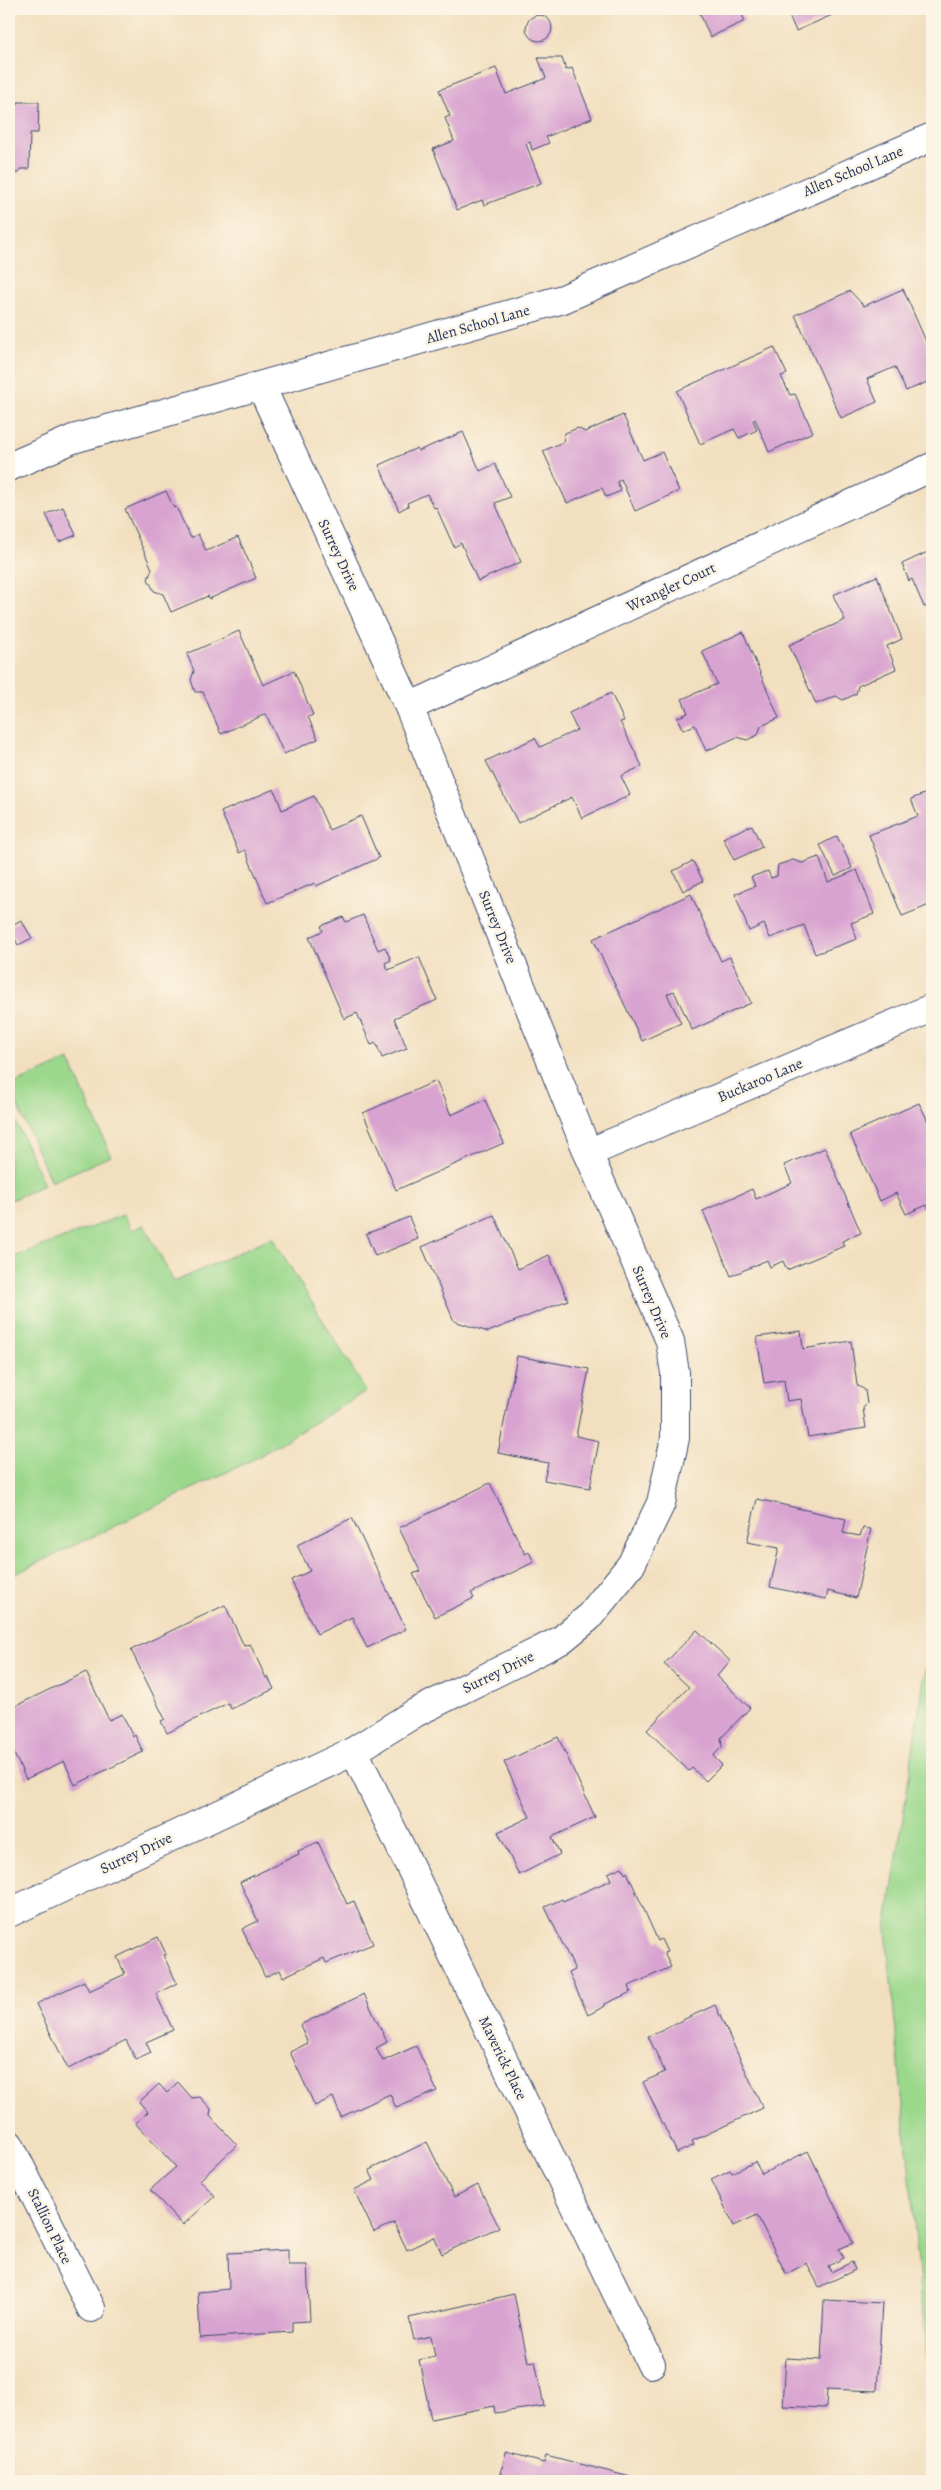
<svg xmlns="http://www.w3.org/2000/svg" width="941" height="2490" viewBox="0 0 941 2490" font-family="Alegreya,serif">
<rect width="100%" height="100%" fill="#fcf5e5"/>
<filter id="ink" filterUnits="userSpaceOnUse"><feTurbulence type="fractalNoise" baseFrequency=".02" numOctaves="2"/><feDisplacementMap in="SourceGraphic" scale="10" xChannelSelector="R" yChannelSelector="G"/><feConvolveMatrix kernelMatrix="1 2 1 2 8 2 1 2 1" color-interpolation-filters="sRGB"/></filter>
<filter id="wash" filterUnits="userSpaceOnUse"><feTurbulence type="fractalNoise" baseFrequency=".0096" numOctaves="4" result="noise"/><feDisplacementMap in="SourceGraphic" scale="20" xChannelSelector="R" yChannelSelector="G"/><feGaussianBlur stdDeviation="1.12" result="paint"/><feColorMatrix in="noise" values="0 0 0 0 0 0 0 0 0 0 0 0 0 0 0 0 0 1.4 0 .05"/><feComposite in="paint" operator="in"/></filter>
<g filter="url(#wash)">
<rect width="100%" height="100%" fill="#f2dfbf"/>
<g fill="#9bd88c" stroke="#5b8475">
<path d="M69,1060L111,1156L51,1182L9,1086Z"/>
<path d="M9,1106L44,1185L9,1201Z"/>
<path d="M123,1215L132,1230L144,1225L174,1282L272,1237L366,1391L256,1458L9,1577V1259Z"/>
<path d="M932,1602V2407L886,1930L925,1671Z"/>
</g>
<g id="blocks">
<g fill="#d8a3d0">
<path d="M698,9H739L745,21L710,37Z"/>
<path d="M786,9H840L841,11L796,31Z"/>
<circle cx="539" cy="28" r="13"/>
<path d="M538,58H562L566,70L572,68L592,118L546,137L549,143L532,150L530,142L526,144L541,183L484,205L482,200L457,210L433,149L454,141L445,118L450,116L439,90L496,68L506,94L546,78Z"/>
<path d="M18,102H39L38,133H30L29,169H20L19,173H9V103L18,104Z"/>
<path d="M903,289L932,355V380L906,391L895,367L867,379L877,402L841,418L795,315L850,291L864,306Z"/>
<path d="M774,347L787,374L781,376L790,395L795,394L813,432L769,452L755,419L753,420L757,430L739,438L734,429L700,444L677,391Z"/>
<path d="M623,415L643,460L662,452L679,491L635,511L621,479L617,482L621,491L606,497L602,488L567,503L543,451L563,442L565,433L578,428L585,432Z"/>
<path d="M463,432L480,471L495,464L510,497L495,503L521,562L478,581L461,543L454,547L436,507L434,508L427,494L407,503L408,506L399,511L379,465L417,448L418,451Z"/>
<path d="M166,491L174,508L176,507L191,538L198,534L206,551L238,537L256,578L209,599L208,596L171,612L163,594L154,591L148,579L152,569L125,509Z"/>
<path d="M63,507L76,535L59,542L46,514Z"/>
<path d="M932,550V610L930,605L924,607L912,579L909,581L902,564Z"/>
<path d="M877,576L902,639L887,646L896,669L858,686L856,694L843,700L836,696L816,704L789,645L845,620L833,595Z"/>
<path d="M239,631L263,685L294,671L313,715L308,717L318,739L284,754L266,714L221,734L203,692H195L191,680L194,671L187,654Z"/>
<path d="M743,632L779,718L761,726L758,735L747,740L737,737L706,751L695,725L683,730L677,718L688,713L682,699L717,684L702,651Z"/>
<path d="M611,693L624,721L620,722L642,766L621,776L630,795L582,818L572,797L518,823L486,761L535,738L540,747L577,730L569,713Z"/>
<path d="M274,789L282,810L314,796L329,830L361,816L379,858L316,886L315,883L267,903L245,850L239,853L221,812Z"/>
<path d="M932,791V904L902,916L869,835L918,816L911,799Z"/>
<path d="M752,825L762,847L734,860L723,838Z"/>
<path d="M837,836L852,868L835,876L820,845Z"/>
<path d="M819,857L828,882L857,870L874,914L851,923L857,939L815,954L804,925L770,938L764,924L749,931L735,894L755,886L751,877L768,871L771,878L777,876L778,865L793,860L802,863Z"/>
<path d="M693,861L703,881L683,891L673,871Z"/>
<path d="M691,894L721,961L730,957L751,1003L692,1030L674,991L667,994L681,1023L642,1041L593,939Z"/>
<path d="M363,915L378,950L385,947L391,960L385,963L388,970L419,957L437,1000L394,1018L407,1048L382,1058L376,1043L371,1045L357,1013L344,1019L309,937L323,931L321,926L343,917L346,922Z"/>
<path d="M21,920L32,938L18,945L9,927Z"/>
<path d="M436,1081L451,1115L485,1100L504,1143L396,1190L363,1113Z"/>
<path d="M919,1103L930,1125L932,1124V1217L927,1205L906,1214L896,1193L880,1201L850,1134Z"/>
<path d="M825,1148L861,1233L842,1241L844,1246L787,1270L783,1261L770,1267L767,1260L731,1276L703,1211L752,1189L756,1199L792,1183L784,1165Z"/>
<path d="M494,1215L518,1269L549,1255L568,1300L488,1332L454,1321L422,1247Z"/>
<path d="M409,1217L418,1239L375,1256L366,1234Z"/>
<path d="M801,1331L803,1349L851,1341L857,1385L865,1390L867,1404L863,1408L866,1428L808,1437L801,1399L787,1401L784,1380L764,1383L757,1337Z"/>
<path d="M517,1356L589,1369L576,1436L599,1441L590,1488L544,1480L548,1463L498,1453Z"/>
<path d="M490,1483L525,1554L529,1552L534,1562L471,1593L474,1598L435,1617L413,1574L420,1571L399,1528Z"/>
<path d="M757,1499L846,1519L843,1533L860,1536L863,1528L871,1529L856,1598L828,1591L826,1599L770,1587L779,1548L747,1542Z"/>
<path d="M352,1518L406,1629L367,1648L352,1617L317,1634L291,1580L310,1571L297,1545Z"/>
<path d="M225,1605L244,1646L250,1644L266,1678L268,1677L274,1689L231,1709L228,1703L167,1733L161,1721L165,1719L131,1650Z"/>
<path d="M697,1630L730,1661L717,1676L750,1708L721,1738L722,1747L713,1756L722,1765L706,1781L692,1768L689,1771L647,1730L689,1687L664,1664Z"/>
<path d="M86,1672L109,1720L122,1714L133,1737L135,1735L143,1752L75,1785L64,1761L26,1779L9,1743V1709Z"/>
<path d="M558,1737L595,1817L552,1837L560,1854L519,1875L498,1832L530,1817L504,1762Z"/>
<path d="M318,1842L347,1904L354,1901L373,1944L326,1963L324,1958L283,1977L280,1970L265,1977L242,1929L258,1921L240,1882L299,1854L298,1851Z"/>
<path d="M622,1867L625,1874L627,1872L658,1941L661,1939L667,1952L664,1953L671,1967L629,1986L631,1992L605,2004V2006L588,2015L569,1973L575,1970L545,1907L562,1899L563,1901L611,1880L608,1873Z"/>
<path d="M158,1937L166,1954L163,1955L177,1983L156,1994L173,2030L146,2042L151,2053L136,2060L126,2040L68,2069L36,2004L84,1981L89,1991L125,1974L117,1957Z"/>
<path d="M364,1994L387,2042L376,2048L383,2061L416,2046L437,2091L396,2108L390,2094L341,2117L333,2097L315,2106L290,2052L308,2043L300,2025Z"/>
<path d="M715,2005L763,2108L692,2141L694,2145L677,2153L643,2082L665,2072L648,2036Z"/>
<path d="M178,2082L192,2098L200,2097L211,2109L210,2116L237,2145L200,2180L215,2196L183,2225L150,2190L176,2167L135,2123L148,2112L139,2102L159,2084L167,2093Z"/>
<path d="M427,2142L454,2197L478,2185L499,2227L442,2254L434,2237L407,2250L394,2223L374,2232L354,2190L374,2180L369,2170Z"/>
<path d="M808,2151L853,2243L839,2249L844,2258L828,2266L831,2272L852,2262L855,2270L819,2287L807,2263L786,2274L757,2215L734,2226L711,2179L730,2170L732,2173L755,2162L762,2174Z"/>
<path d="M288,2250V2265H307L310,2321L292,2322V2332L200,2338L198,2292L229,2289L228,2253Z"/>
<path d="M514,2294L528,2362L535,2361L544,2406L495,2413L494,2406L431,2419L419,2360L435,2356L431,2336L414,2340L409,2318Z"/>
<path d="M824,2300L882,2303L877,2391L827,2389L826,2408L783,2406L786,2358L821,2360Z"/>
<path d="M506,2453L544,2463L546,2455L630,2477L629,2481H499Z"/>
<path d="M9,2454L13,2462L9,2464L16,2481H9Z"/>
</g>
</g>
</g>
<g filter="url(#ink)">
<use href="#blocks" fill-opacity="0" stroke="#3b496d" stroke-width="1"/>
<g fill="none" stroke-linecap="round" stroke-linejoin="round">
<g stroke="#3b496d" stroke-width="30">
<g id="minor">
<path d="M9,467L73,439L563,299L932,137"/>
<path d="M409,707L932,467"/>
<path d="M588,1153L932,1008"/>
<path d="M354,1751L651,2364"/>
<path d="M9,1913L354,1751L415,1713L561,1640L588,1618L631,1565L661,1503L675,1438V1373L670,1341L588,1153L409,707L261,386"/>
<path d="M9,2144L91,2308"/>
</g>
</g>
<use href="#minor" stroke="#fff" stroke-width="28"/>
</g>
</g>
<g text-anchor="middle" stroke-width="5" stroke-linejoin="round" paint-order="stroke">
<g font-size="15" fill="#1b2f5e" stroke="#fcf5e5">
<text transform="translate(853 171) rotate(-23)" y="5">Allen School Lane</text>
<text transform="translate(478 324) rotate(-16)" y="5">Allen School Lane</text>
<text transform="translate(339 555) rotate(65)" y="5">Surrey Drive</text>
<text transform="translate(671 587) rotate(-25)" y="5">Wrangler Court</text>
<text transform="translate(498 927) rotate(68)" y="5">Surrey Drive</text>
<text transform="translate(760 1080) rotate(-23)" y="5">Buckaroo Lane</text>
<text transform="translate(652 1302) rotate(67)" y="5">Surrey Drive</text>
<text transform="translate(498 1672) rotate(-26)" y="5">Surrey Drive</text>
<text transform="translate(136 1853) rotate(-25)" y="5">Surrey Drive</text>
<text transform="translate(503 2058) rotate(64)" y="5">Maverick Place</text>
<text transform="translate(50 2226) rotate(64)" y="5">Stallion Place</text>
</g>
</g>
<rect width="941" height="2490" fill="none" stroke="#fcf5e5" stroke-width="30"/>
</svg>
